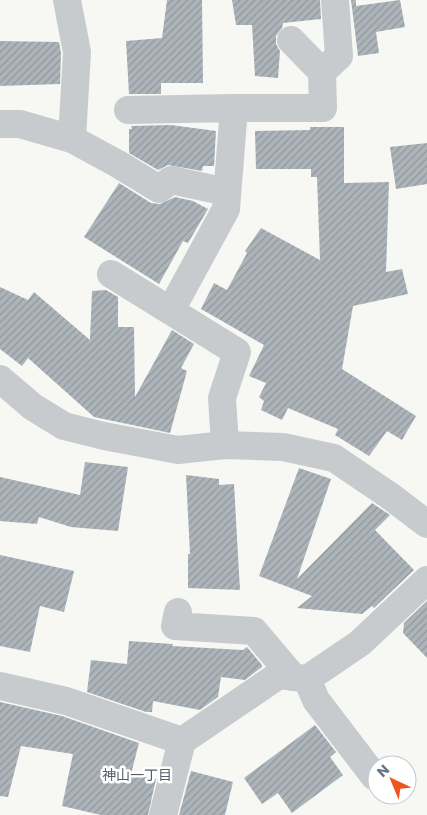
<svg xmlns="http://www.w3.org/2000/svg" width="427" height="815" viewBox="0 0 427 815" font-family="Poppins,'Noto Sans JP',sans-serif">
<defs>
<pattern id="building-hatch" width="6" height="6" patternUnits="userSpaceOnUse" patternTransform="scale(1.25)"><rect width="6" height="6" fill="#adb5bb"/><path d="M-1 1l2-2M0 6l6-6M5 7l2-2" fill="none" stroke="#90989e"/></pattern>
</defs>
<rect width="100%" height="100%" fill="#f7f8f4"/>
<g fill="url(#building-hatch)">
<path d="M167,0H202L203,83H161V94H129L126,41L162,38Z"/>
<path d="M232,0H320L321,19L283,23L282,28L276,36V44L280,51L278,78L255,76L252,25H236Z"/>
<path d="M351,0H356V6L400,0L405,27L376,32L379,53L358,56Z"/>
<path d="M0,41L59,42L61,53L60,84L0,86Z"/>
<path d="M171,125L216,131L214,166H203L202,171L168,165L158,170L129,153V129H132L131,126Z"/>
<path d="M310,127H344V183L389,182L386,272L402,269L408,294L353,306L342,369L416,416L402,440L387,431L369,456L335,435L338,429L288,408L282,420L261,410L264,401L259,397L266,383L249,376L264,345L201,309L214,283L227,290L247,253L245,251L261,228L320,260L317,177H311V169H256L255,131L310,130Z"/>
<path d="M427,143V184L396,189L390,147Z"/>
<path d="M119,183L151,203L160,204L175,197L193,201L208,209L188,243L183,241L159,284L84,237Z"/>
<path d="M0,287L28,300L34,292L90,340L92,291L106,290L118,297V327H134L135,397L172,330L194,344L181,368L187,371L170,433L94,417L28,358L22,366L0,349Z"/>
<path d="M85,462L128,467L118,531L71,527L39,517L37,524L0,521V477L80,495Z"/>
<path d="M299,468L331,479L297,579L372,503L390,515L375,530L414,570L374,608L372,606L362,614L297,608L312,596L259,576Z"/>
<path d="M186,475L219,479V485L234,484L240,590L188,588V554H190Z"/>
<path d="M0,555L74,571L64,612L40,606L30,652L0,646Z"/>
<path d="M427,601V658L403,633L404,623Z"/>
<path d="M129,641L173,644L172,646L243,650L247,647L262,665V667L245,680L221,677L218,697L200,710L153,701L152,712H146L87,692L91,660L127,664Z"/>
<path d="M0,702L62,716L139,743L131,774L156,779L148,815H101L62,806L73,754L21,746L8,797L0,796Z"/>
<path d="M315,725L336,752L330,757L343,775L292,813L278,793L262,804L244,778Z"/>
<path d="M191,771L233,782L225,815H179Z"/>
</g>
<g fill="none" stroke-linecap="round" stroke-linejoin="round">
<g stroke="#c7cbce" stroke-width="28">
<path d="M67,0L77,52L72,139L118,164L159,189L171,180L227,192"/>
<path d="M291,40L322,72"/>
<path d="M234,108H323L322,72L339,56L335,0"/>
<path d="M128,110L234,108L226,209L171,310"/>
<path d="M0,124H20L72,139"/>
<path d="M111,274L237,352L222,398L225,445"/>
<path d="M0,379L33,407L64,426L104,436L178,450L225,445L283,447L334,458L390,496L427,524"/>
<path d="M178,612L175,626L254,631L293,677"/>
<path d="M307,679L316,700L374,776"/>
<path d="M0,686L66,701L182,741L279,675L307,679L360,643L427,580"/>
<path d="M163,815L182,741"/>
</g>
</g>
<g text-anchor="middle" stroke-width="5" stroke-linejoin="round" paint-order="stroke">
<g font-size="14" fill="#53606c" stroke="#fff">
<text x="137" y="780">神山一丁目</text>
</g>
</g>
<g transform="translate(392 780) rotate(316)"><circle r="24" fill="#ffffff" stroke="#c1c9cf"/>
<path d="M0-4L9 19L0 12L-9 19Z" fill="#ed541e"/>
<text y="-8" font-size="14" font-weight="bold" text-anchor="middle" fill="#657787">N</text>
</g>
</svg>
